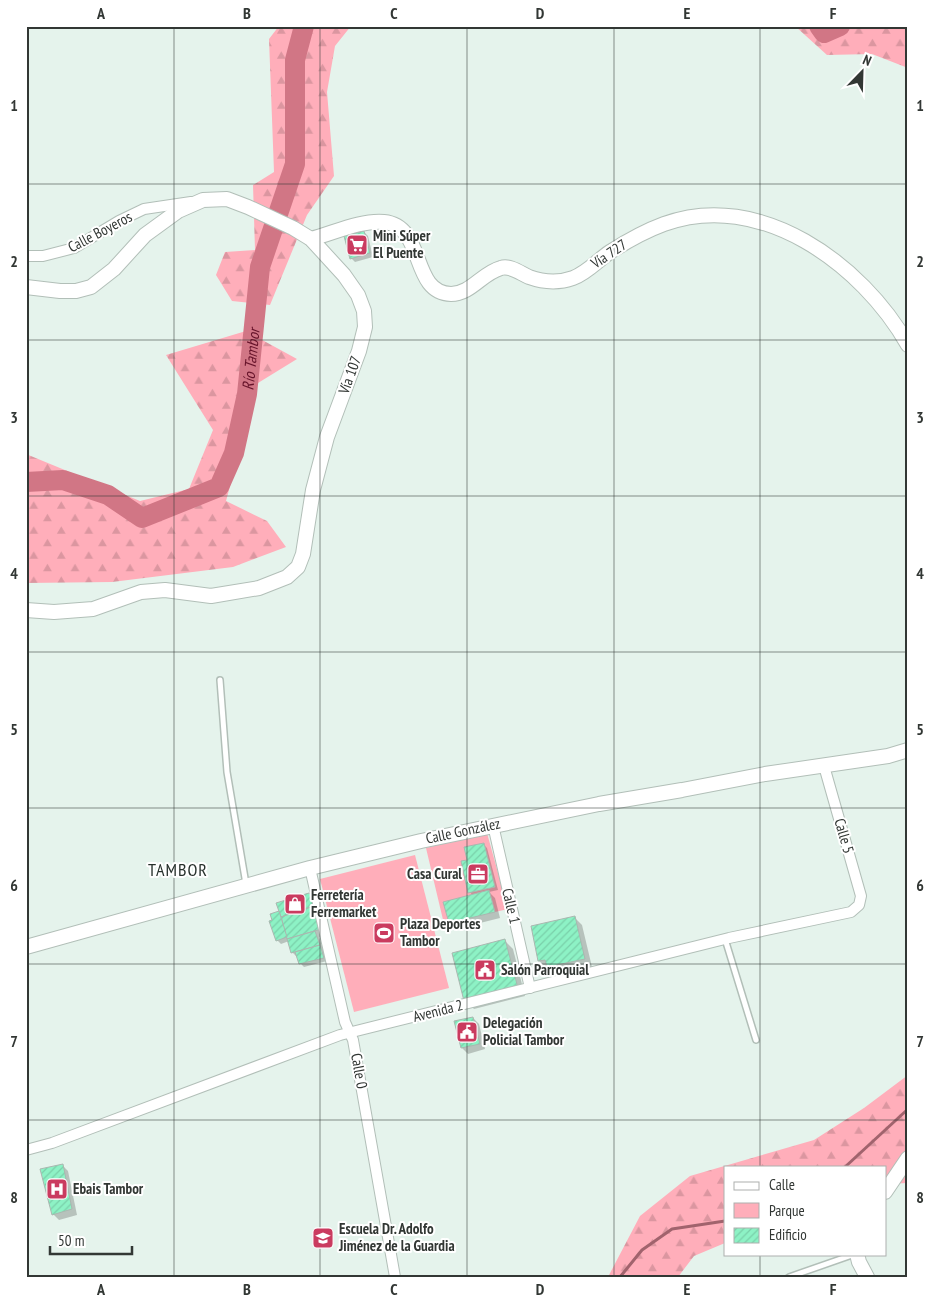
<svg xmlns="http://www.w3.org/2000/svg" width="934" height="1303" viewBox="0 0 934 1303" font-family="'PT Sans Narrow',sans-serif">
<defs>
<pattern id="forest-firs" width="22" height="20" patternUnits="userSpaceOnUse" patternTransform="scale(1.25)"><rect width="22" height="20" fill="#ffaeba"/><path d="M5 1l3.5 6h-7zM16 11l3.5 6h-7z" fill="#db96a0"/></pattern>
<pattern id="building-hatch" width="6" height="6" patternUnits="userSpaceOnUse" patternTransform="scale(1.25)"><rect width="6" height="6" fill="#8df2c5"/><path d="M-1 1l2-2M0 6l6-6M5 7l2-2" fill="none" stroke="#7ad0aa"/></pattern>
</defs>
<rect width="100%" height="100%" fill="#e5f3ec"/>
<g fill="#ffaeba">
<path d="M487,833L508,909L495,912L444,902L449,923L444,924L426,848Z"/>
<path d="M415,855L449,988L354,1012L320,879Z"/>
</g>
<g fill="url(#forest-firs)">
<path d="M279,26H351L335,46L327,92L334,176L307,215L270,305L232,301L216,275L225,252L255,250L253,185L274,172L269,39Z"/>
<path d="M795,26H908V68L872,54L827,55Z"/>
<path d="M246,331L297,359L258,383L226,501L267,521L286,547L233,567L112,582L26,583V454L140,501L189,489L213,430L166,355Z"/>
<path d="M908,1075V1183L885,1184V1167H725V1243L694,1256L678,1277H608L640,1216L690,1176L814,1140L864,1108Z"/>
</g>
<g fill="#0003">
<path d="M364,232L368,236L373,257L355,262L351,258Z"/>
<path d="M483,844L487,848L498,890L489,892L495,898L500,918L456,929L450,923L473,896L470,892L469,861Z"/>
<path d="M309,894L326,935L319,937L327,961L304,967L300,963L298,956H296L292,952L289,941L281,944L277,940L271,922L280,912Z"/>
<path d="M574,917L582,925L592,967L557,975L550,968L548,969L539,961L533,927Z"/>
<path d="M505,941L513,949L525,996L474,1009L466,1001Z"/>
<path d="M473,1018L479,1024L485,1049L468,1054L462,1048L456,1022Z"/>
<path d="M62,1165L68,1171L77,1215L59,1220L53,1214Z"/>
</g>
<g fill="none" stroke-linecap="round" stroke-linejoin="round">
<g stroke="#a1636d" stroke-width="3">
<path d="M845,1167L908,1109"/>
<path d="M620,1277L642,1250L672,1229L725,1221"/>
</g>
<g stroke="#d17685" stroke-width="20">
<path d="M819,26L824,33L840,26"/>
<path id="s1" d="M26,482L63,480L108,495L142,518L219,487L234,453L247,394L260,267L295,164V60L304,26"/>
</g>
</g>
<g fill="url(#building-hatch)" stroke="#aab7b0">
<path d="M364,231L370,253L350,259L344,236Z"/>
<path d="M484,843L495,887L468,893L461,861L467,860L464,847Z"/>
<path d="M489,890L495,912L449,923L443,902Z"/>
<path d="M309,893L312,895L315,906L281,917L276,903Z"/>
<path d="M314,906L321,929L287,939L281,917Z"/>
<path d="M279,911L287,937L276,941L269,921L272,920L270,914Z"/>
<path d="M575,916L585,959L547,967L545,960L538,961L531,926Z"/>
<path d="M315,931L320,945L291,953L287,939Z"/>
<path d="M505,939L518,988L464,1001L452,953Z"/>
<path d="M320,945L324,958L299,964L295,952Z"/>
<path d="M473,1017L480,1044L461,1048L454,1021Z"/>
<path d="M63,1164L72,1209L52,1215L40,1169Z"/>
</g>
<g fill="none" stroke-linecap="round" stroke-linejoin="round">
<g stroke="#b2bfb8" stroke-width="8">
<g id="lane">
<path d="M220,680L227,772L246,884"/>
<path d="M725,939L756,1040"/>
<path d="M789,1277L855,1254"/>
</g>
</g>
<g stroke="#b2bfb8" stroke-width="12">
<g id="street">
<path d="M26,256H43L74,248L119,221L144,209L191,202"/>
<path d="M493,825L530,988"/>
<path d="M310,868L345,1022L353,1040L395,1277"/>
<path d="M26,1150L52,1143L340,1035L729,938L851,912L859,905L861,896L824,766"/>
</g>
</g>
<g stroke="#b2bfb8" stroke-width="16">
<g id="secondary">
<path d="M311,239C334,233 360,220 384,222C426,226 410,293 451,294C471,294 482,273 501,268C510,265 520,273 529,277C543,282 559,283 573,278C587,273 598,260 610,252C627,241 645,231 664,224C760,189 862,264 908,345"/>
<path d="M26,287L60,291H76L91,287L114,269L145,235L178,211L203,200L227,199L248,207L293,228L311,239L344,275L358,295L364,311L365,327L359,351L327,437L313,490L303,554L298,567L287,577L259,588L211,596L165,590L141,592L93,609L54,612L26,610"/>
<path d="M26,947L310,868L421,841L599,804L682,790L765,774L888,756L908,750"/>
<path d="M885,1192L908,1158"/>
<path d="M857,1254L859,1262L867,1277"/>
</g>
</g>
<use href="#lane" stroke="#fff" stroke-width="5"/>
<use href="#street" stroke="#fff" stroke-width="10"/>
<use href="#secondary" stroke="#fff" stroke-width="14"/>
</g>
<path fill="none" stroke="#323734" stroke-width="1" stroke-opacity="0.55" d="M174,26V1277M320,26V1277M467,26V1277M614,26V1277M760,26V1167M26,184H908M26,340H908M26,496H908M26,652H908M26,808H908M26,964H908M26,1120H908M760,1254V1277"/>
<defs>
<g id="supermarket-square" transform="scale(1.125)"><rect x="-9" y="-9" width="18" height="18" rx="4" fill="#ca3b5f" stroke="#fff"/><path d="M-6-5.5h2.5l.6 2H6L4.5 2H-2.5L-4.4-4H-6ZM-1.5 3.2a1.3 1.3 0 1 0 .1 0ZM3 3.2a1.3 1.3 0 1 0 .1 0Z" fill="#fff"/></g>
<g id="office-square" transform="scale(1.125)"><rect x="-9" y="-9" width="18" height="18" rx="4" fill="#ca3b5f" stroke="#fff"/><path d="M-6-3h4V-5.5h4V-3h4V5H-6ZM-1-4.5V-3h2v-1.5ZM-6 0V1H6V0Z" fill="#fff"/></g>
<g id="shop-square" transform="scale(1.125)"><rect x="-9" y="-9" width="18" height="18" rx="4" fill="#ca3b5f" stroke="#fff"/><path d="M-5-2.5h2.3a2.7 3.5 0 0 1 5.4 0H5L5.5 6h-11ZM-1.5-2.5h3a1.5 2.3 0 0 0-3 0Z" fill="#fff"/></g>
<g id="stadium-square" transform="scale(1.125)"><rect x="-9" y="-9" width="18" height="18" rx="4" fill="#ca3b5f" stroke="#fff"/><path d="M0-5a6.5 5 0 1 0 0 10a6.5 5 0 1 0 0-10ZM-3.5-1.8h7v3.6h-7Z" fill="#fff"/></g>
<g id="civic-square" transform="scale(1.125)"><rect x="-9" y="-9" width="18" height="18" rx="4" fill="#ca3b5f" stroke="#fff"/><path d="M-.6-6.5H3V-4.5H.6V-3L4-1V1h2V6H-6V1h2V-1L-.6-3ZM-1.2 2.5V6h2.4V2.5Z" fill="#fff"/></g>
<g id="hospital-square" transform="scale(1.125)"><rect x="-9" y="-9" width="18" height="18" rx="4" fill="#ca3b5f" stroke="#fff"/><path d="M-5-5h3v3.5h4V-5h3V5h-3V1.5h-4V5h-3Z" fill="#fff"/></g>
<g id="school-square" transform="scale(1.125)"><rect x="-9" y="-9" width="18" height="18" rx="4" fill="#ca3b5f" stroke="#fff"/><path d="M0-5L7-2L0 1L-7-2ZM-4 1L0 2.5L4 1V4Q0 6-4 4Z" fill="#fff"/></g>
</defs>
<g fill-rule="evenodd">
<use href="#supermarket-square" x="357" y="245"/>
<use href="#office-square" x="478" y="874"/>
<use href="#shop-square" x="295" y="904"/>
<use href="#stadium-square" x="384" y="933"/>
<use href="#civic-square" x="485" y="970"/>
<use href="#civic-square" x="467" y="1032"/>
<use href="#hospital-square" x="57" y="1189"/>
<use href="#school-square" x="323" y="1238"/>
</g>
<g text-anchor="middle" stroke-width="4" stroke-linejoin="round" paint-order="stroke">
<g font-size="15" fill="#323734" stroke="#fff">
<text transform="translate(100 232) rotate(-28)" y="5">Calle Boyeros</text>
<text transform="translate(609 254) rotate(-34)" y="5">Vía 727</text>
<text transform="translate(350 375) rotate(-70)" y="5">Vía 107</text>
<text transform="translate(463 831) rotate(-12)" y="5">Calle González</text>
<text transform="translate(844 836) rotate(74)" y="5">Calle 5</text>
<text transform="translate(511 906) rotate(77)" y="5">Calle 1</text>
<text transform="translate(438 1011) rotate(-14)" y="5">Avenida 2</text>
<text transform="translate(359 1071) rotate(80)" y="5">Calle 0</text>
</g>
<g font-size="15" font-weight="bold" fill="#323734" stroke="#fff" text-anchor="start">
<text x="373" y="241">Mini Súper<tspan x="373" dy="17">El Puente</tspan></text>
<text x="462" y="879" text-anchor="end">Casa Cural</text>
<text x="311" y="900">Ferretería<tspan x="311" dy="17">Ferremarket</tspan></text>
<text x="400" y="929">Plaza Deportes<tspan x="400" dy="17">Tambor</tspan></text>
<text x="501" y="975">Salón Parroquial</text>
<text x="483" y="1028">Delegación<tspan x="483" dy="17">Policial Tambor</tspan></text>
<text x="73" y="1194">Ebais Tambor</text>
<text x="339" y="1234">Escuela Dr. Adolfo<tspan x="339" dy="17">Jiménez de la Guardia</tspan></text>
</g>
<g font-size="16" font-style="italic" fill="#66132a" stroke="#fff">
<text dy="6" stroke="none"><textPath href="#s1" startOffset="341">Río Tambor</textPath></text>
</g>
<g font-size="18" letter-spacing="1" fill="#27312c" stroke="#fff">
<text x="178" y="876">TAMBOR</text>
</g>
</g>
<rect width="934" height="1303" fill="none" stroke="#ffffff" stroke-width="55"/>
<rect x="724" y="1166" width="162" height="90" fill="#ffffff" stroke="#adafae"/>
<rect x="734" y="1182" width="25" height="8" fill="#ffffff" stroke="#adafae"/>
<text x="769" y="1190" font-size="15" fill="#323734">Calle</text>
<rect x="734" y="1203" width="25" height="15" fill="#ffaeba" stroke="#adafae"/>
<text x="769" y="1216" font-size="15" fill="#323734">Parque</text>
<rect x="734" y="1228" width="25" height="15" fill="url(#building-hatch)" stroke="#adafae"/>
<text x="769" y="1240" font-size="15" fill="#323734">Edificio</text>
<g transform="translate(862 72) rotate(23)" stroke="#ffffff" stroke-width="4" paint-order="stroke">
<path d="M0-4L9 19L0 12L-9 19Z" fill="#323734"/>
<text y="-8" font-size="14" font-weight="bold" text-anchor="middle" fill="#323734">N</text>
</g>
<path d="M50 1246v8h82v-8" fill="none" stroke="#323734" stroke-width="2.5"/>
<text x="58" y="1246" font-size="15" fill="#323734" stroke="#ffffff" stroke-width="4" paint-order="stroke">50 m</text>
<rect x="28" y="28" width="878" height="1248" fill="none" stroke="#323734" stroke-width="2"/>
<g font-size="16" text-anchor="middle" font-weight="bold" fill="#323734">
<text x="101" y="19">A</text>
<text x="247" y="19">B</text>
<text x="394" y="19">C</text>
<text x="540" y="19">D</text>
<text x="687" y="19">E</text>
<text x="833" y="19">F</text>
<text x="14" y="111">1</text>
<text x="920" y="111">1</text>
<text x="14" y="267">2</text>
<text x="920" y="267">2</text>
<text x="14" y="423">3</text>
<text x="920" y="423">3</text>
<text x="14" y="579">4</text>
<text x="920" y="579">4</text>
<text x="14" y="735">5</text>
<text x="920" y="735">5</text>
<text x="14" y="891">6</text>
<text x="920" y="891">6</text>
<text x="14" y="1047">7</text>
<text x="920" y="1047">7</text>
<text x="14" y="1203">8</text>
<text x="920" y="1203">8</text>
<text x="101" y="1295">A</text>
<text x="247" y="1295">B</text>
<text x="394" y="1295">C</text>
<text x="540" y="1295">D</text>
<text x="687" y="1295">E</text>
<text x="833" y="1295">F</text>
</g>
</svg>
